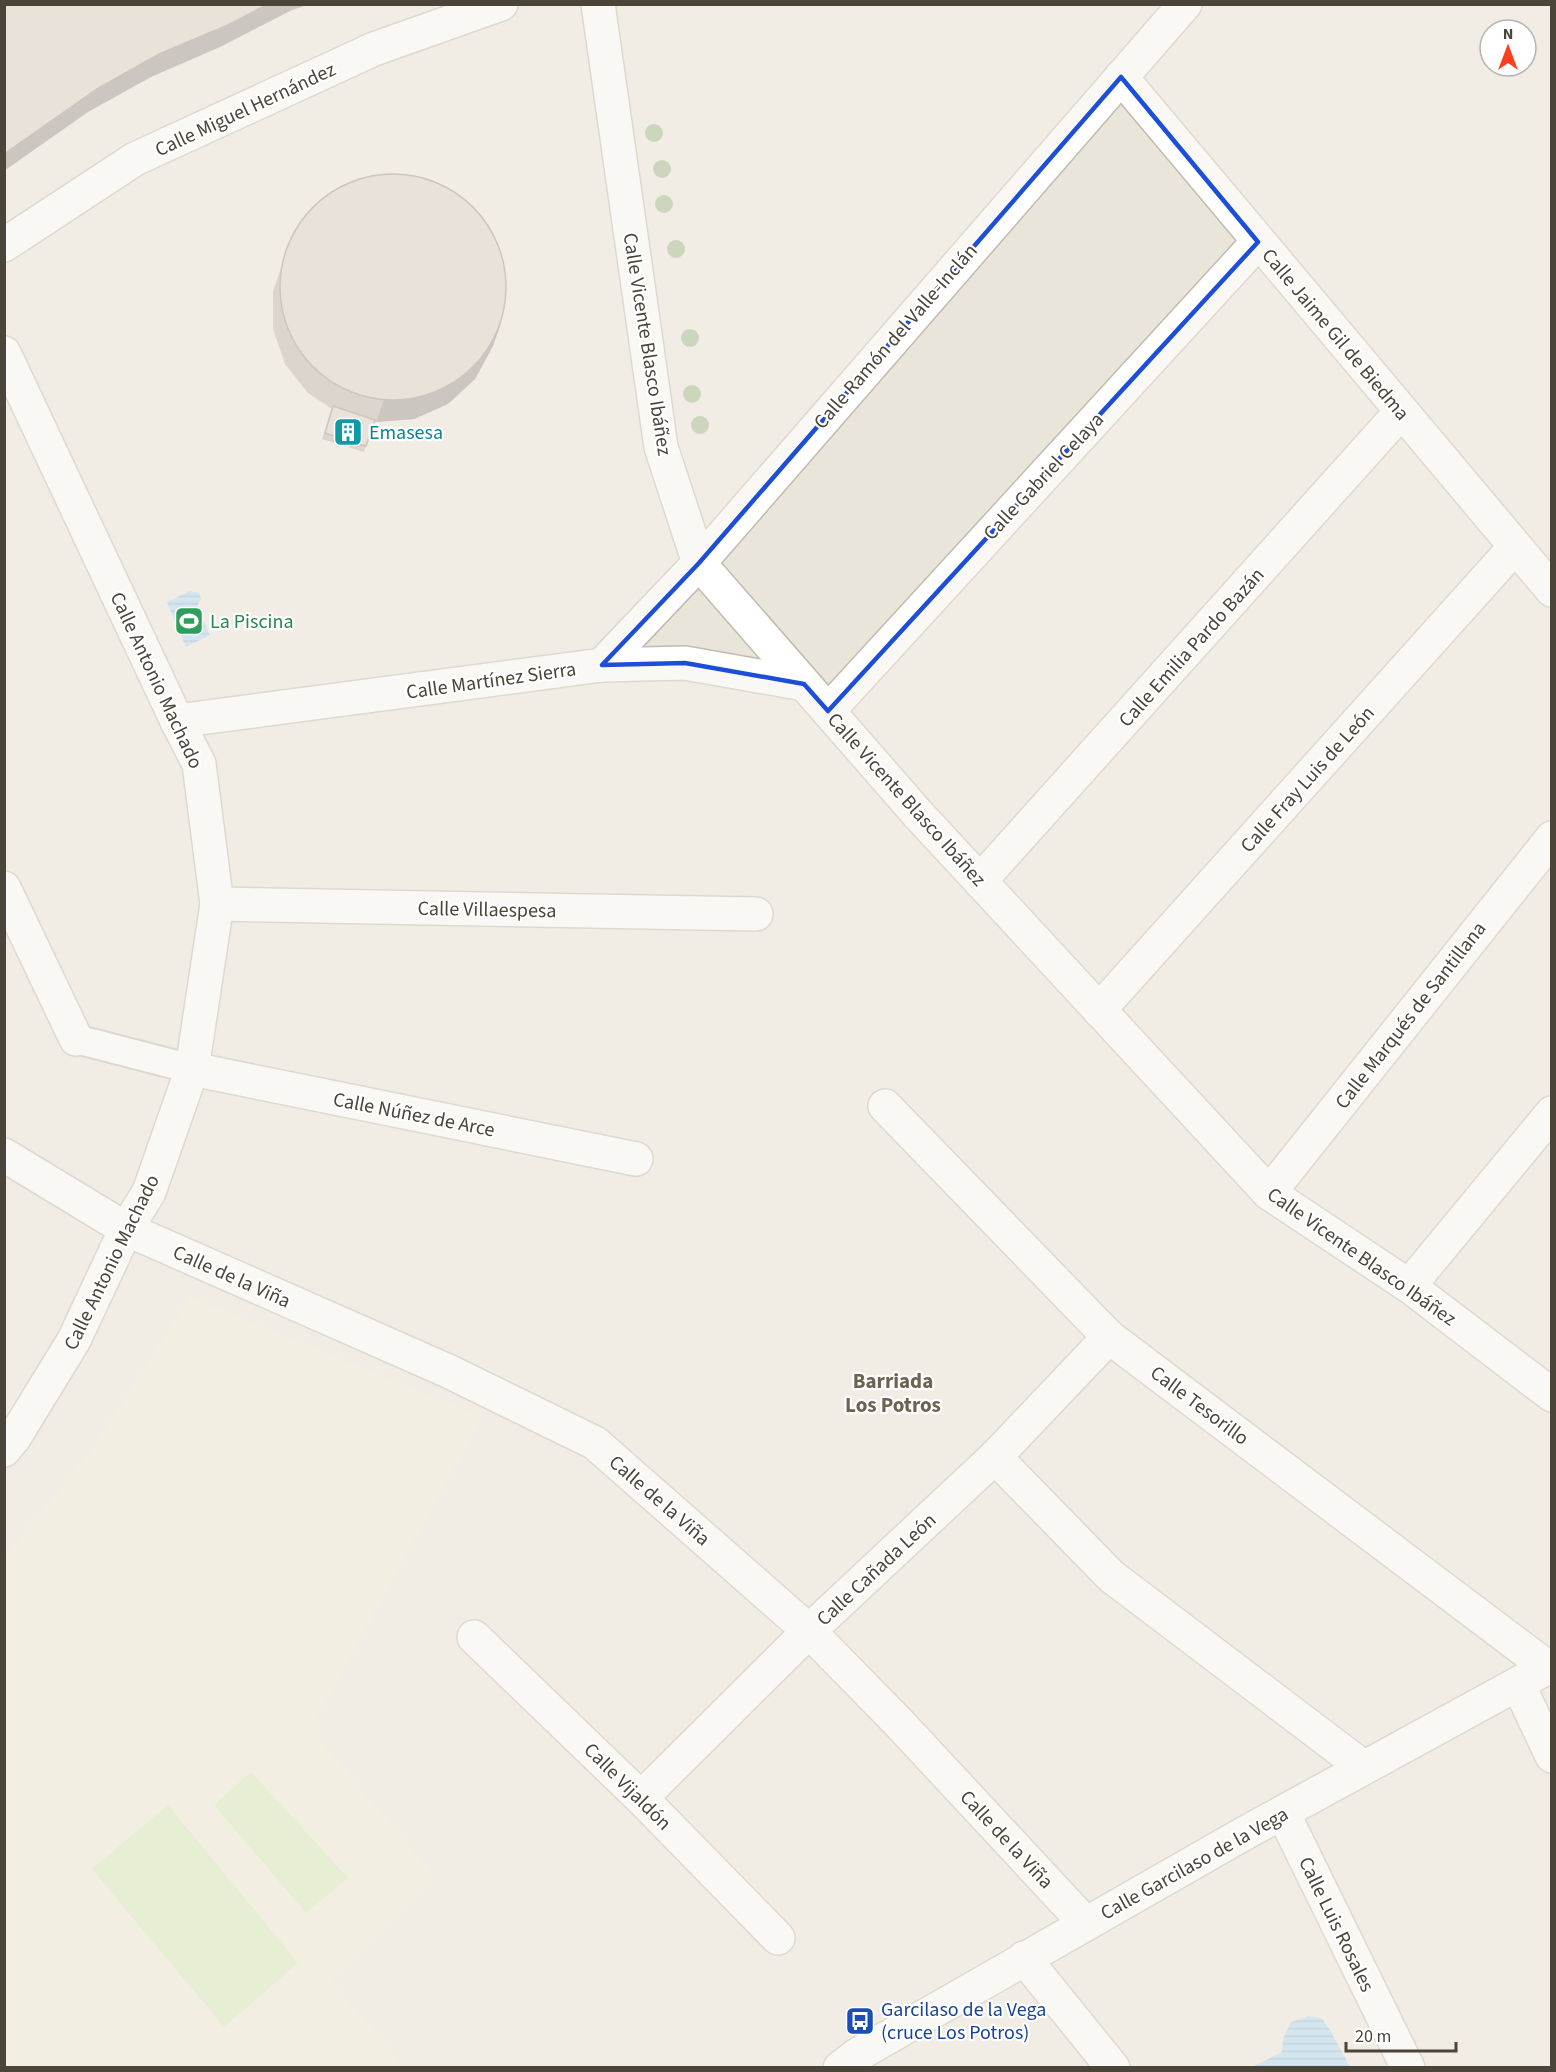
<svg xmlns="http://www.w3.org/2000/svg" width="1556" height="2072" viewBox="0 0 1556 2072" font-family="'Source Sans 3',sans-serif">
<defs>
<pattern id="water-rules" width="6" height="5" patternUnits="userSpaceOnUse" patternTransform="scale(1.5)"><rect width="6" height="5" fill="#a9d4f2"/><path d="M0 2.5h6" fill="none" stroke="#8caec5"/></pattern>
</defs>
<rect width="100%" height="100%" fill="#f6f3ec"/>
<path fill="#eae5da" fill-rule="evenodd" d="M5,5H1551V2067H5ZM1490,30H1526V66H1490Z"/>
<path fill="#efe8d6" d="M190,1297L482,1417L310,1729L433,1875L329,1980L404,2067L5,2066L4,1558L93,1449Z"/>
<g fill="#d2eab5">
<path d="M251,1772L348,1878L306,1913L214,1805Z"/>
<path d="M168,1805L298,1963L224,2027L92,1869Z"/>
</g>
<g fill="url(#water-rules)">
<path d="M190,591L199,593L201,599L197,606L210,635L186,647L167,602Z"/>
<path d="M1308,2016L1321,2018L1330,2030L1350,2067H1252L1282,2052L1283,2039L1291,2022Z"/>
</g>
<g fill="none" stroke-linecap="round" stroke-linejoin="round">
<g stroke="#c2bbae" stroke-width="32">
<path id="pedestrian" d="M76,1039L192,1069"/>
</g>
<g stroke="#c2bbae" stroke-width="36">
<g id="minor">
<path d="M598,4L661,447L699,563L917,813L1269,1193L1409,1286L1552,1395"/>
<path d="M1121,77L1552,590"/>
<path d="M4,245L135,159L374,49L501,4"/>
<path d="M4,353L177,721L199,764L217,904L192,1069L149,1192L126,1229L74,1340L14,1438L4,1450"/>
<path d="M602,665L699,563L1185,4"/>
<path d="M828,711L1258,242"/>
<path d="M177,721L602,665L685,663L804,684"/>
<path d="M980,881L1401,412"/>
<path d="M4,888L76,1039"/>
<path d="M217,904L756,914"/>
<path d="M1099,1010L1514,548"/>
<path d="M192,1069L636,1159"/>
<path d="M885,1106L1109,1337L1547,1667"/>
<path d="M4,1155L126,1229L448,1371L595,1443L809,1631L900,1724L1086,1924"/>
<path d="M1269,1193L1552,838"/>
<path d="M1409,1286L1552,1113"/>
<path d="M995,1457L1111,1576L1363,1767"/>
<path d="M474,1637L641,1798L778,1938"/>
<path d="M1518,1684L1552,1756"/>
<path d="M641,1798L809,1631L995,1457L1109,1337"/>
<path d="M1283,1813L1408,2068"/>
<path d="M1024,1958L1113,2068"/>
</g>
</g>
<g stroke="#c2bbae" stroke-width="36">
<path id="tertiary" d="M840,2068L857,2055L1245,1833L1552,1665"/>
</g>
<use href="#pedestrian" stroke="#fff" stroke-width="28"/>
<use href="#minor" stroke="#fff" stroke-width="33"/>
<use href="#tertiary" stroke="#fff" stroke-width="33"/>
</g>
<g fill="#97b381">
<circle cx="654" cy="133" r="9"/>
<circle cx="662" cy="169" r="9"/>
<circle cx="664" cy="204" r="9"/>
<circle cx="676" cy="249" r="9"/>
<circle cx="690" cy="338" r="9"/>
<circle cx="692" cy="394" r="9"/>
<circle cx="700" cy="425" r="9"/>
</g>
<path fill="#bab2a6" d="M293,233L501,323L493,346L475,379L448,404L414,419L374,422L364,452L322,439L332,409L308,393L285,364L273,329V291Z"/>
<g fill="#979187">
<path d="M268,4H310L292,10L220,47L151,77L88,112L4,171V154L97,89L159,54Z"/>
<path d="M501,323L493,346L475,379L448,404L414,419L376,422L384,400Z"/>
</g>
<g fill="#d8cfc1" stroke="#979187" stroke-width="1.5">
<path d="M4,4H268L228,25L159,54L97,89L4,154Z"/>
<circle cx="393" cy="287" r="113"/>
<path d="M333,406L375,420L366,446L325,433Z"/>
</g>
<path d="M0 0H1556V2072H0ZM1121,77L1258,242L828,711L804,684L685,663L602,665L699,563Z" fill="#f6f3ec" fill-opacity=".55" fill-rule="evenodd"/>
<path fill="none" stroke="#1d4ed8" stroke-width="4.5" stroke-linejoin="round" d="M1121,77L1258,242L828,711L804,684L685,663L602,665L699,563Z"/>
<defs>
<g id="building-square" transform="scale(1.5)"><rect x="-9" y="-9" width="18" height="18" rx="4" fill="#0f9aa8" stroke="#fff"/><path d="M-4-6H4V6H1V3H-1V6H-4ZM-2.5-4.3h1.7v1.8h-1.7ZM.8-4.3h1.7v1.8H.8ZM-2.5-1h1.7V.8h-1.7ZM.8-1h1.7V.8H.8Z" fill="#fff"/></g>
<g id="stadium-square" transform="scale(1.5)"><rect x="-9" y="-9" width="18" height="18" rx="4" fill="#2e9e5b" stroke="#fff"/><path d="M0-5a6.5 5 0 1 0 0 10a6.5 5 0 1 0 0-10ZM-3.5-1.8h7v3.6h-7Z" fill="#fff"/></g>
<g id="bus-square" transform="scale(1.5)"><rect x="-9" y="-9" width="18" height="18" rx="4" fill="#1a4fb4" stroke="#fff"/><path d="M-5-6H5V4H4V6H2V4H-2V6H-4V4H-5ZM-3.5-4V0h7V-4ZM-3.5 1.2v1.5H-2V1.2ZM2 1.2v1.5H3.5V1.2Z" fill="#fff"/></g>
</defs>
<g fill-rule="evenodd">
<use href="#building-square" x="348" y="432"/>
<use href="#stadium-square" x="189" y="621"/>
<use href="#bus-square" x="860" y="2021"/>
</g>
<g text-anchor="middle" stroke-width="4.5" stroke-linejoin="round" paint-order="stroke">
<g font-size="20" fill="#4b4439" stroke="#fff">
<text transform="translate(245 109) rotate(-25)" y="7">Calle Miguel Hernández</text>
<text transform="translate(1336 334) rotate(50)" y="7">Calle Jaime Gil de Biedma</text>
<text transform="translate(895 336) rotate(-49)" y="7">Calle Ramón del Valle-Inclán</text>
<text transform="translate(648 344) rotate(81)" y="7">Calle Vicente Blasco Ibáñez</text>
<text transform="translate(1043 476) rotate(-47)" y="7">Calle Gabriel Celaya</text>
<text transform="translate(1191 647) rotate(-48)" y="7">Calle Emilia Pardo Bazán</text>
<text transform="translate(157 680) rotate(65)" y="7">Calle Antonio Machado</text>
<text transform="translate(491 680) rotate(-8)" y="7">Calle Martínez Sierra</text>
<text transform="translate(1307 779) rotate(-48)" y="7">Calle Fray Luis de León</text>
<text transform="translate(907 799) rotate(48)" y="7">Calle Vicente Blasco Ibáñez</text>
<text transform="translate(487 909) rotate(1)" y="7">Calle Villaespesa</text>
<text transform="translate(1410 1015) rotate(-52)" y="7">Calle Marqués de Santillana</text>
<text transform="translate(414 1114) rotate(11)" y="7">Calle Núñez de Arce</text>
<text transform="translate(1362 1256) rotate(35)" y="7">Calle Vicente Blasco Ibáñez</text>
<text transform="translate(111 1262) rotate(-64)" y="7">Calle Antonio Machado</text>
<text transform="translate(232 1276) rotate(24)" y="7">Calle de la Viña</text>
<text transform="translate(1200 1405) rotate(37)" y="7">Calle Tesorillo</text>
<text transform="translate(660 1500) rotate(41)" y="7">Calle de la Viña</text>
<text transform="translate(876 1569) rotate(-43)" y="7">Calle Cañada León</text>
<text transform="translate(628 1786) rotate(45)" y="7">Calle Vijaldón</text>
<text transform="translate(1007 1839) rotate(47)" y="7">Calle de la Viña</text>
<text transform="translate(1194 1863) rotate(-29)" y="7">Calle Garcilaso de la Vega</text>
<text transform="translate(1337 1924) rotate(64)" y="7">Calle Luis Rosales</text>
</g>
<g font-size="20" fill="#0d838f" stroke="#fff" text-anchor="start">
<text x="369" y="439">Emasesa</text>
</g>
<g font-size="20" fill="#27864d" stroke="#fff" text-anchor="start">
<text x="210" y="628">La Piscina</text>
</g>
<g font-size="20" fill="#164399" stroke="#fff" text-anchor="start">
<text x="881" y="2016">Garcilaso de la Vega<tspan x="881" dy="23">(cruce Los Potros)</tspan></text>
</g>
<g font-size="21" font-weight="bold" fill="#6e6250" stroke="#fff">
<text x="893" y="1388">Barriada<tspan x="893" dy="24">Los Potros</tspan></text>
</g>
</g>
<rect width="1556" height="2072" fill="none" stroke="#4b4439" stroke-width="12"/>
<g transform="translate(1508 48)"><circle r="28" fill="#ffffff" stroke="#b7b4b0" stroke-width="1.5"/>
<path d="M0-4.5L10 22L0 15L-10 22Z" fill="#fc3f1d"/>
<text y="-9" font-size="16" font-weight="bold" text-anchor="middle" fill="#4b4439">N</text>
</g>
<path d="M1346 2042v9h110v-9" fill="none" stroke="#4b4439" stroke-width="3"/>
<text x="1355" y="2042" font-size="18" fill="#4b4439" stroke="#ffffff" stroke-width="4.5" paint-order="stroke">20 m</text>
</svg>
